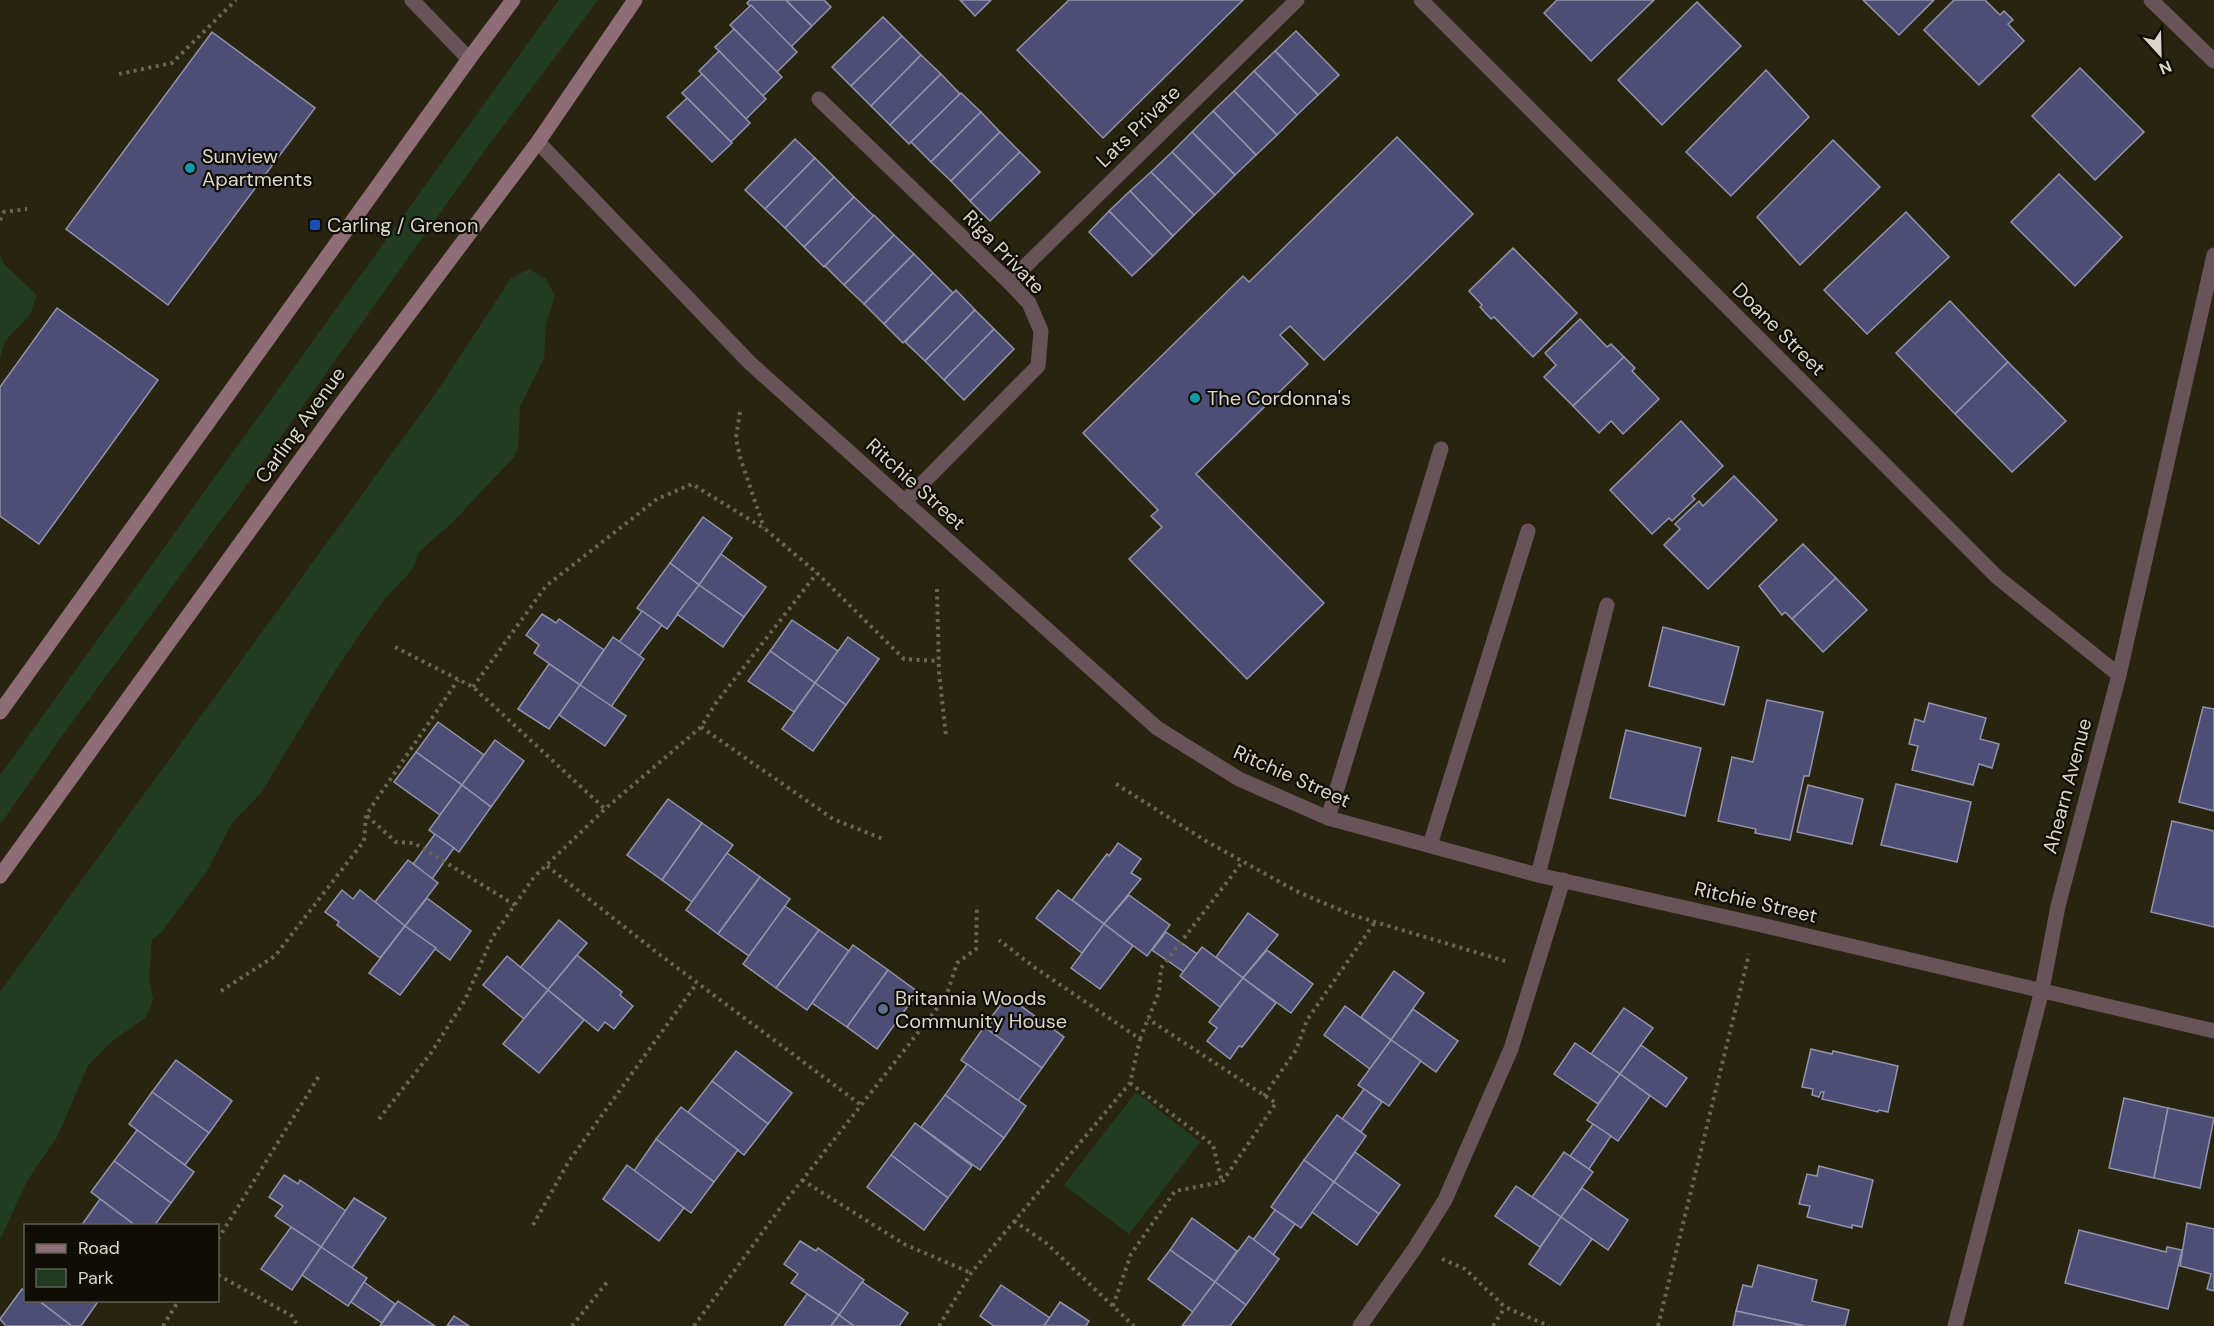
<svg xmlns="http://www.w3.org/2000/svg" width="2214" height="1326" viewBox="0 0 2214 1326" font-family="'DM Sans',sans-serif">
<rect width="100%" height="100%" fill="#29240f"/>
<g fill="#213c20">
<path d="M559,0H598L483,153L233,504L62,736L0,825V775Z"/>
<path d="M0,253L4,264L37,295L30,315L5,341L0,359Z"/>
<path d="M529,269L546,279L555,296L546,325L544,358L520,407L518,448L514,457L453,522L420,551L412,570L383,601L338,666L261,793L232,823L207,871L161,933L152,939L149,977L153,999L150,1009L145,1018L110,1043L88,1066L57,1137L27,1181L0,1240V992L438,390L511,278Z"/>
<path d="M1136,1092L1200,1142L1129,1234L1064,1185Z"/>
</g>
<g fill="#4c4e75" stroke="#9294ac" stroke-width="1.5">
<path d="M750,0H786L812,26L791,47L747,3Z"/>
<path d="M786,0H824L831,7L812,26Z"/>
<path d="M960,0H991L975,16Z"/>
<path d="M1069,0H1243L1103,138L1017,50Z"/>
<path d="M1557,0H1654L1591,61L1544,13Z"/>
<path d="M1863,0H1934L1899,35Z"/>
<path d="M1954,0H1985L2000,15L2004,11L2013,20L2008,24L2024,41L1979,85L1924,30Z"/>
<path d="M1697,2L1741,46L1662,125L1618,80Z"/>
<path d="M751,5L797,52L777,72L730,25Z"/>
<path d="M883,17L902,36L851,86L832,67Z"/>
<path d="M734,29L782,77L763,96L715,47Z"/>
<path d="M1296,31L1339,75L1318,95L1275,51Z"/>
<path d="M212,32L315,108L168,305L66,229Z"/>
<path d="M902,36L921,55L871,106L851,86Z"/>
<path d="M719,51L766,99L746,119L699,71Z"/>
<path d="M1275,51L1318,95L1297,115L1254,71Z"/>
<path d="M921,55L941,74L890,125L871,106Z"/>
<path d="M2080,68L2144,132L2095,180L2032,116Z"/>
<path d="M1766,70L1809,117L1731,196L1686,152Z"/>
<path d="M1254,71L1297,115L1277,135L1234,91Z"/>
<path d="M702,74L750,123L731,142L682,93Z"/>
<path d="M941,74L960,94L909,144L890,125Z"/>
<path d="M1234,91L1277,135L1256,155L1213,111Z"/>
<path d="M961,93L981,112L931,162L911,142Z"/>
<path d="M687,98L732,143L712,162L667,117Z"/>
<path d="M1213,111L1256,155L1235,175L1192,132Z"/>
<path d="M981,112L1000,132L951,181L931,162Z"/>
<path d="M1000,132L1020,152L970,201L951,181Z"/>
<path d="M1192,132L1235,175L1215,195L1172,152Z"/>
<path d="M1397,137L1473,214L1324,360L1290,326L1280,335L1308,364L1196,474L1324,603L1247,679L1129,559L1162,527L1151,516L1158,510L1083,433L1243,276L1249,282Z"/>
<path d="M795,139L815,158L765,209L745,190Z"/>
<path d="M1833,140L1880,187L1800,265L1757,217Z"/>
<path d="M1020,152L1040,172L990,221L970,201Z"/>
<path d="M1172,152L1215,195L1194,215L1151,172Z"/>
<path d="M815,158L834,177L785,228L765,209Z"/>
<path d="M1151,172L1194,215L1173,236L1130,191Z"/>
<path d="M2059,174L2122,237L2075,286L2011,222Z"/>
<path d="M834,177L854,197L804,247L785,228Z"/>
<path d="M1130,191L1173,236L1153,256L1109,211Z"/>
<path d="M854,197L874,216L824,267L804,247Z"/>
<path d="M1109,211L1153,256L1132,276L1089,232Z"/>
<path d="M1906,212L1949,257L1867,334L1824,290Z"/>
<path d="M874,215L894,235L844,285L825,266Z"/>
<path d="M894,235L914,254L864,304L844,285Z"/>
<path d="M1513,248L1577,313L1533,357L1494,317L1491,319L1480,307L1482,305L1469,291Z"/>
<path d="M914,254L933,273L884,324L864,304Z"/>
<path d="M933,273L953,293L903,343L884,324Z"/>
<path d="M956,290L975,310L925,361L905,342Z"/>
<path d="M1950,301L2008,362L1955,414L1896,353Z"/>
<path d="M57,308L158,380L39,544L0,516V387Z"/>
<path d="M975,310L994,329L944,380L925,361Z"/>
<path d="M1580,319L1607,347L1611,344L1624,357L1573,406L1544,377L1556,365L1545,353Z"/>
<path d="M994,329L1014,349L964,400L944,380Z"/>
<path d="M1624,357L1635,368L1632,371L1659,399L1623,434L1611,421L1599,433L1573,406Z"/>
<path d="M2008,362L2066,421L2012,472L1955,414Z"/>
<path d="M1681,421L1723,466L1692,496L1695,499L1672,521L1669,518L1652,534L1610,490Z"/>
<path d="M1734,476L1777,520L1708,589L1664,545L1680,529L1675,524L1699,501L1703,506Z"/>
<path d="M703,517L732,538L699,585L670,563Z"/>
<path d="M1803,544L1836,578L1792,619L1785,612L1782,615L1759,586Z"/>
<path d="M721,554L766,587L744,617L699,585Z"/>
<path d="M670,563L699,585L667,629L637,608Z"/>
<path d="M1836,578L1867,610L1823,652L1792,619Z"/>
<path d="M699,585L744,617L723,647L677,614Z"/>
<path d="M642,611L662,625L639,656L619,642Z"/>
<path d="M542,614L556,623L559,619L604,650L580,685L534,653L539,645L526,635Z"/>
<path d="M792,620L838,651L815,683L770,651Z"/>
<path d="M1663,627L1739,647L1724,705L1649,686Z"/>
<path d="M613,637L644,659L611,707L580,685Z"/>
<path d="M848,637L879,659L846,705L815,683Z"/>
<path d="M770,651L815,683L794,712L748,681Z"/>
<path d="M549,664L580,685L549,729L518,709Z"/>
<path d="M815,683L846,705L813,751L782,729Z"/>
<path d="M580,685L626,716L605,746L559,715Z"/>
<path d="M1767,700L1823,712L1809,776H1804L1790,840L1755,833L1756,829L1718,821L1732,757L1753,762Z"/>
<path d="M1929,703L1986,718L1980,739L1999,744L1992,768L1979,764L1973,785L1912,770L1918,746L1909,744L1915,719L1924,722Z"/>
<path d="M2203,707L2214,709V811L2179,802Z"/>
<path d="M438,722L484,755L462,785L416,752Z"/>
<path d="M1626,730L1701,748L1685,816L1610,798Z"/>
<path d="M495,740L524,761L491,807L462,785Z"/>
<path d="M416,752L462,785L440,815L394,782Z"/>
<path d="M1896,784L1971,802L1957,862L1881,845Z"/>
<path d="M462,785L491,807L459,852L429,830Z"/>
<path d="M1808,785L1863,799L1852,844L1797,832Z"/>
<path d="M668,799L702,823L662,880L627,855Z"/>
<path d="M2172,821L2214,831V927L2151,912Z"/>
<path d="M702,823L733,845L692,902L662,880Z"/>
<path d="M435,834L454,848L432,879L413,864Z"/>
<path d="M1118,843L1141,859L1131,873L1141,879L1104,924L1072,900L1107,854L1109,856Z"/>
<path d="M727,853L760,877L718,934L686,910Z"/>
<path d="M408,860L438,883L405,926L375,902Z"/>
<path d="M760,877L790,899L749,956L718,934Z"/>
<path d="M342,890L353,899L360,890L405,926L380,958L337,925L339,922L325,912Z"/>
<path d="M1058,890L1104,924L1082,953L1036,918Z"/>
<path d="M1129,895L1170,925L1147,956L1104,924Z"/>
<path d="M427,898L471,931L450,960L405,926Z"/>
<path d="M785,906L819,930L776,988L743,964Z"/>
<path d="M1248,913L1278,935L1243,978L1216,957Z"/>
<path d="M559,920L587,943L548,990L520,968Z"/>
<path d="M1104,924L1133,946L1100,989L1071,968Z"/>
<path d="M405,926L436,948L400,995L369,973Z"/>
<path d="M819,930L849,951L807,1010L776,988Z"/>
<path d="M1166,932L1197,954L1184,972L1152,950Z"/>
<path d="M853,945L888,970L847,1027L812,1003Z"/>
<path d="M1202,947L1243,978L1220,1007L1180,976Z"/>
<path d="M1267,950L1313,984L1291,1013L1243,978Z"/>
<path d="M577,955L622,992L620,995L633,1006L614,1029L605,1022L598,1031L548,990Z"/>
<path d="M507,956L548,990L524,1019L483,985Z"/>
<path d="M888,970L918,992L877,1049L847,1027Z"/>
<path d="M1394,971L1424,993L1391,1040L1361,1017Z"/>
<path d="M1243,978L1276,1003L1242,1047L1239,1046L1230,1059L1207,1041L1217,1028L1209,1022Z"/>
<path d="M548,990L584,1020L539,1073L503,1044Z"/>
<path d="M1007,996L1064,1037L1042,1068L984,1027Z"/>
<path d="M1345,1006L1391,1040L1370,1069L1324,1035Z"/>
<path d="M1624,1008L1653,1028L1620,1074L1591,1054Z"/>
<path d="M1413,1009L1458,1041L1436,1072L1391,1040Z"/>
<path d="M984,1027L1042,1068L1018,1101L961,1060Z"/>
<path d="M1391,1040L1421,1061L1389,1106L1358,1085Z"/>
<path d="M1575,1043L1620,1074L1598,1104L1554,1074Z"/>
<path d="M1641,1045L1687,1078L1666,1107L1620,1074Z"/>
<path d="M1811,1049L1832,1054L1833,1051L1898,1066L1888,1112L1879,1110L1878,1112L1822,1099L1824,1092H1821L1819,1097L1812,1095L1813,1089L1802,1087Z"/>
<path d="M736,1051L792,1093L768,1124L712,1081Z"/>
<path d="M176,1060L232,1101L209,1133L152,1092Z"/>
<path d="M967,1064L1026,1106L1004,1138L945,1095Z"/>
<path d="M1620,1074L1650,1096L1618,1141L1587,1120Z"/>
<path d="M712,1081L768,1124L744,1155L688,1112Z"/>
<path d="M1364,1089L1382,1102L1361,1132L1342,1119Z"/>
<path d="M152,1092L209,1133L185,1165L129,1124Z"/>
<path d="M945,1095L1004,1138L980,1170L921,1127Z"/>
<path d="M2124,1098L2168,1108L2154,1178L2109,1168Z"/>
<path d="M681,1107L738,1150L714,1182L656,1139Z"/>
<path d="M2168,1108L2214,1118L2200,1188L2154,1178Z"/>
<path d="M1337,1115L1366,1136L1334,1182L1304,1160Z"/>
<path d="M915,1123L972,1166L948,1198L891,1155Z"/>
<path d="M1593,1124L1611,1136L1589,1169L1570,1156Z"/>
<path d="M137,1130L194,1172L171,1203L114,1161Z"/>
<path d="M656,1139L714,1182L691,1213L634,1171Z"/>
<path d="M1355,1152L1400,1185L1379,1214L1334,1182Z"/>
<path d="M1564,1152L1593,1172L1561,1217L1532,1197Z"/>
<path d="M891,1155L948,1198L924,1230L867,1187Z"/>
<path d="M1304,1160L1334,1182L1301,1228L1271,1207Z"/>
<path d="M114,1161L171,1203L154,1226H136L91,1192Z"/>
<path d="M627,1165L684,1208L659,1241L603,1199Z"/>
<path d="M1819,1166L1873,1180L1862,1227L1852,1225V1228L1807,1217L1810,1206L1799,1204L1807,1174L1817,1176Z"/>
<path d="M284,1175L298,1184L300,1180L346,1211L321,1247L275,1216L283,1206L269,1197Z"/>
<path d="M1334,1182L1379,1214L1357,1245L1312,1212Z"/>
<path d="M1516,1186L1561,1217L1540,1247L1495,1216Z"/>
<path d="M1582,1188L1628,1220L1608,1250L1561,1217Z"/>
<path d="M354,1198L386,1218L352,1268L321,1247Z"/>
<path d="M100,1199L136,1226H81Z"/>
<path d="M1275,1210L1295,1224L1273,1255L1253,1240Z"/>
<path d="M1561,1217L1592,1239L1560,1285L1529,1264Z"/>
<path d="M1192,1218L1237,1251L1215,1282L1170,1250Z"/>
<path d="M2187,1223L2214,1229V1291L2207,1289L2211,1274L2180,1266Z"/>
<path d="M291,1227L321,1247L292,1290L261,1269Z"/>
<path d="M2079,1230L2166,1252L2167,1247L2182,1250L2168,1309L2065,1283Z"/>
<path d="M1249,1236L1279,1259L1246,1305L1215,1282Z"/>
<path d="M800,1241L816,1251L818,1248L864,1280L839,1315L791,1283L798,1274L784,1264Z"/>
<path d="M321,1247L367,1278L348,1306L302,1275Z"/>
<path d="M1170,1250L1215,1282L1193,1312L1148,1279Z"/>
<path d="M1758,1265L1817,1280L1812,1301L1849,1310L1845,1326H1805L1736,1311L1743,1285L1752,1287Z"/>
<path d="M364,1282L395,1304L382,1323L351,1302Z"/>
<path d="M862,1282L908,1313L899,1326H854L839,1315Z"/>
<path d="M1215,1282L1246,1305L1230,1326H1182Z"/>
<path d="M1001,1285L1050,1318L1044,1326H994L980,1316Z"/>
<path d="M22,1289L26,1291V1300H38L72,1326H6L0,1319Z"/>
<path d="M807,1294L839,1315L831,1326H784Z"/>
<path d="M38,1300H99L81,1326H72Z"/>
<path d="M398,1301L435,1326H380Z"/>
<path d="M1060,1302L1089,1321L1086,1326H1044Z"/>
<path d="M1736,1311L1805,1326H1733Z"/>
<path d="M839,1315L854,1326H831Z"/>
<path d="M454,1316L469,1326H447Z"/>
</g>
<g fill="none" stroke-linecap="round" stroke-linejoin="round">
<g stroke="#6a6654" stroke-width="4" stroke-dasharray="3 4.5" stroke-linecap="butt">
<path d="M119,74L172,63L236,0"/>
<path d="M0,220L4,212L27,209"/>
<path d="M740,412L736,438L740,457L764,528"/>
<path d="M937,589L939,672L946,736"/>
<path d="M395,647L473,687L605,809"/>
<path d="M473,687L546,586L657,499L692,484L765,529L817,573L904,659L939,661"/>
<path d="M701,727L833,819L883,839"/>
<path d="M1116,784L1206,841L1296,891L1352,915L1508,962"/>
<path d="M367,816L396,842L414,843L515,905"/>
<path d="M547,866L660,955L861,1105"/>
<path d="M221,991L275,956L364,841L366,815L458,680"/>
<path d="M1140,1039L1159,992L1161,968L1243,861"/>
<path d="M1130,1083L1213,1145L1222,1182"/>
<path d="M1264,1096L1296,1050L1307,1020L1375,922"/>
<path d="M379,1119L431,1053L465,1000L492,938L534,877L605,809L701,727L716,703L817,573"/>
<path d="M802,1180L904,1244L971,1273"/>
<path d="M1014,1221L1045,1242L1134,1326"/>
<path d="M533,1225L569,1161L697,983"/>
<path d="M218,1239L319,1076"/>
<path d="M1442,1259L1465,1269L1505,1307L1549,1326"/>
<path d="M218,1275L292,1316L298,1326"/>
<path d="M1113,1306L1131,1254L1175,1191L1222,1182L1276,1103L1148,1019"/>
<path d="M163,1326L179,1300"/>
<path d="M572,1326L608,1281"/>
<path d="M694,1326L778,1211L946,997L957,963L976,949L977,905"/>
<path d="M939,1326L971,1273L1130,1083L1140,1039L1034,967L999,940"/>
<path d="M1493,1326L1505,1307"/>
<path d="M1658,1326L1749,954"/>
</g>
<g stroke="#685359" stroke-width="15">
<path d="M1328,818L1441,449"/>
<path d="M1430,845L1528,531"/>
<path d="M1538,875L1607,605"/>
<path d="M1360,1326L1415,1248L1445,1200L1511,1049L1563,880"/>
</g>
<g stroke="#685359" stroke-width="15">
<path d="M412,0L469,59"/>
<path d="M1421,0L1997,577L2119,675"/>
<path d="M2151,0L2214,61"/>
<path d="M819,99L1009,282L1029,303L1041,331L1038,366L904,502"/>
<path d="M538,142L750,363L1157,728L1239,779L1328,818L1538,875L1757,924L2214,1031"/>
<path d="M1009,282L1297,0"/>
<path d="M1955,1326L2042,990L2058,906L2119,675L2214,255"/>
</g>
<g stroke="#8e6d76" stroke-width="15">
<path d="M0,712L469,59L513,0"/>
<path d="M0,876L336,411L538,142L635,0"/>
</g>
</g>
<g fill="#0f9aa8" stroke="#0f0d05" stroke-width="2">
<circle cx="190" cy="168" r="6"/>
<circle cx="1195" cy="398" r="6"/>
</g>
<rect fill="#1a4fb4" stroke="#0f0d05" stroke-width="2" x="309" y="219" width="12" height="12" rx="3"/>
<circle fill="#5c6f8a" stroke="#0f0d05" stroke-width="2" cx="883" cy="1009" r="6"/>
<g text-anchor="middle" stroke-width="4.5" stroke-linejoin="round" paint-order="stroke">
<g font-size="20" fill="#dad7ca" stroke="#0f0d05">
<text transform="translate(1138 126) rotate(-44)" y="7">Lats Private</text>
<text transform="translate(1004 252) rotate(46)" y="7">Riga Private</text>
<text transform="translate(1779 329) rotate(45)" y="7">Doane Street</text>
<text transform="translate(300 425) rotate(-54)" y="7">Carling Avenue</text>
<text transform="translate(916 484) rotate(42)" y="7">Ritchie Street</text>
<text transform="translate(1292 776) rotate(24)" y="7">Ritchie Street</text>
<text transform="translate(2067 786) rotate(-75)" y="7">Ahearn Avenue</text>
<text transform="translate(1756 902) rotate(13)" y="7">Ritchie Street</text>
</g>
<g font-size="20" fill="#dad7ca" stroke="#0f0d05" text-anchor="start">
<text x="202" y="163">Sunview<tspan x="202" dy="23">Apartments</tspan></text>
<text x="327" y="232">Carling / Grenon</text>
<text x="1207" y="405">The Cordonna's</text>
<text x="895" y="1005">Britannia Woods<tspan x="895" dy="23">Community House</tspan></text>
</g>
</g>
<rect x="24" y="1224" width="195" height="78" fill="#0f0d05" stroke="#605e54" stroke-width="1.5"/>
<rect x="36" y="1244" width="30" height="9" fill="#8e6d76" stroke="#605e54" stroke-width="1.5"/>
<text x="78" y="1254" font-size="18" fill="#dad7ca">Road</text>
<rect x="36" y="1269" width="30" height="18" fill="#213c20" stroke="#605e54" stroke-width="1.5"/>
<text x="78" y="1284" font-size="18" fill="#dad7ca">Park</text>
<g transform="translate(2160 54) rotate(158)" stroke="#0f0d05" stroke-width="4.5" paint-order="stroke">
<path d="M0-4.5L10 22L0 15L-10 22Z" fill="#dad7ca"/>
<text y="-9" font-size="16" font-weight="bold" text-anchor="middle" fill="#dad7ca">N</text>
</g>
</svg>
